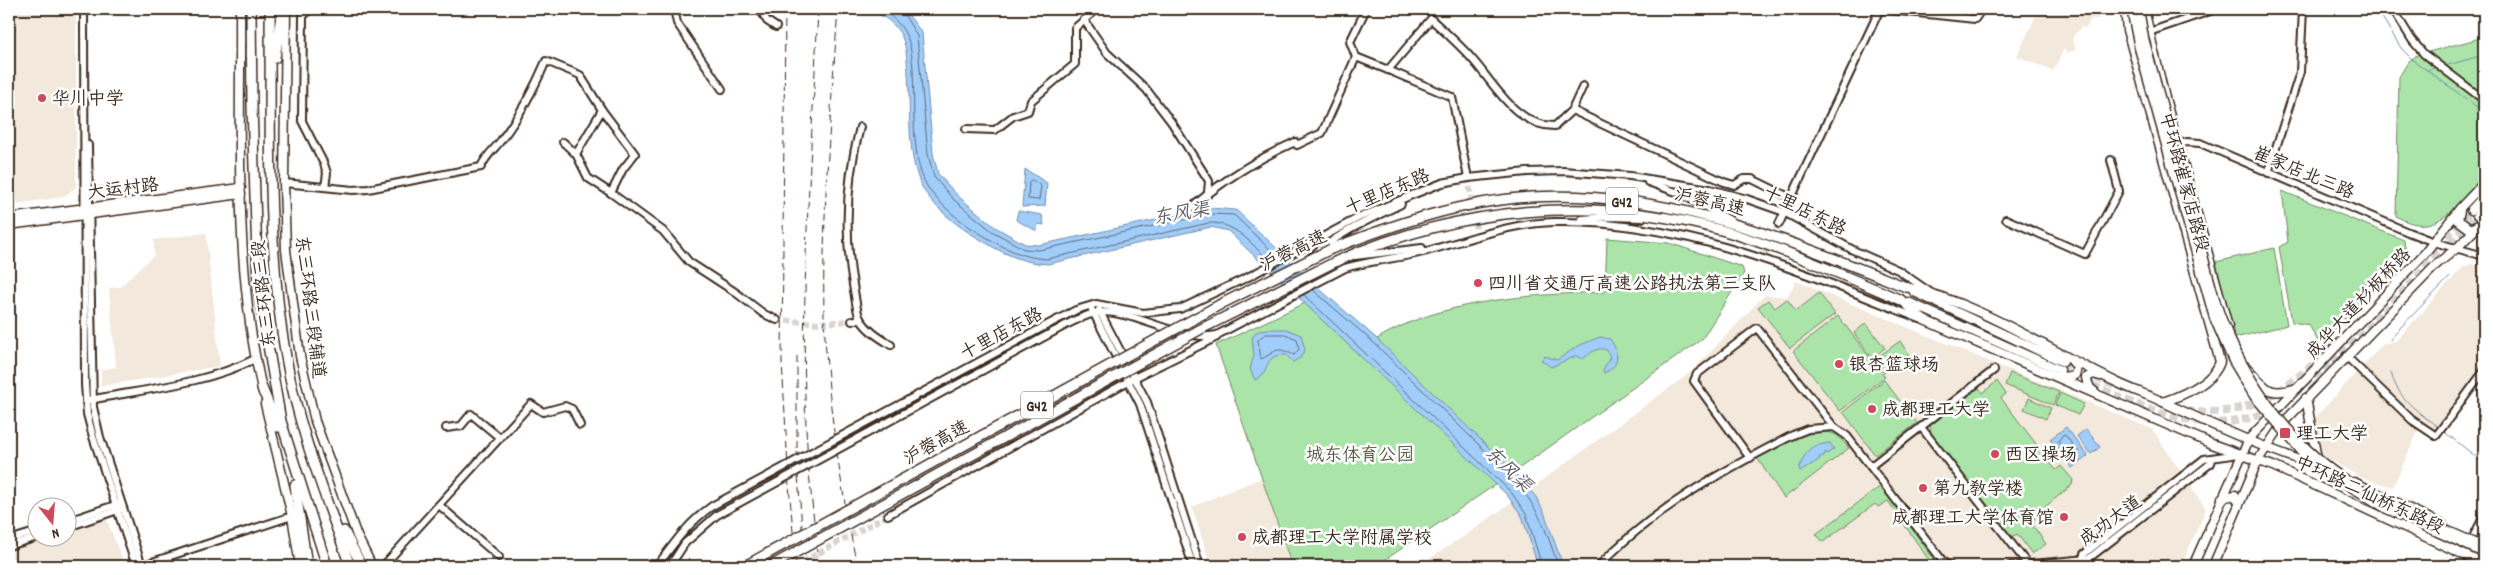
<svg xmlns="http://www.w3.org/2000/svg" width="2493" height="575" viewBox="0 0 2493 575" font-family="Dekko,'LXGW WenKai TC',sans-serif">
<rect width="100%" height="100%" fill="#fff"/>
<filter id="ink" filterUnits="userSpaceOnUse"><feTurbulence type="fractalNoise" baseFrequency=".02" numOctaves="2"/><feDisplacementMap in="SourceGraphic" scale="10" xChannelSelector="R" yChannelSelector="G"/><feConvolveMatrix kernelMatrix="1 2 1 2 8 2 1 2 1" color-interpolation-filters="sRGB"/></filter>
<g filter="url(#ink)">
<g fill="#f2e8db">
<path d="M9,9H76V187L63,197L9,205Z"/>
<path d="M2039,9H2096L2099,19H2091L2086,28L2081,27L2072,38L2076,50L2067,53L2064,49L2053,71L2017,56Z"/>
<path d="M206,233L220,366L101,386V370L116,367L109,288L120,287L154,255V240Z"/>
<path d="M2471,264L2484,267V362L2434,430L2422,422L2393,487L2360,477L2322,455L2313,420L2383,344L2396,341L2462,268Z"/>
<path d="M1796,281L2152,429L2206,509L2181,566H1418L1472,531L1690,373L1765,295L1787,297Z"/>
<path d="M1261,478L1292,566H1211L1192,507Z"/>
<path d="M106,518L125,566H9V550L46,538H68V531Z"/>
</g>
<g fill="#abe4a9" stroke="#738764">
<path d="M2484,37V174C2458,202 2438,242 2396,216L2399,77L2408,62L2417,55Z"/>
<path d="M2282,191L2404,240L2406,254L2320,345L2309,325L2292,322L2279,247L2288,242Z"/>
<path d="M1607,238L1669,243L1742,267L1744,273L1702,339L1514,472L1376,566H1292L1216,345L1305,303L1357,353C1423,300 1523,295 1605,292Z"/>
<path d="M2274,248L2287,325L2235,338L2216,262Z"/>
<path d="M1819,293L1835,314L1790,348L1758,307L1768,300L1775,308L1787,299L1796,311Z"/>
<path d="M1838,316L1885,377L1840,411L1793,351Z"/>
<path d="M1866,323L1885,348L1872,358L1854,333Z"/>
<path d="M1900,341L1909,355L1884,373L1875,359Z"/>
<path d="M2010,373L2059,392L2053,405L2005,385Z"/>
<path d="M1884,380L1917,423L1875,455L1843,412Z"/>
<path d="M1997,381L2006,394L2001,398L2056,470L2061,466L2073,480L2072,485L2040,511L2031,523L2046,544L2032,554L2017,534L2010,538C1986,508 1951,469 1933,437C1931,433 1929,426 1932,422C1942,408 1964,398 1978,387L1983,393Z"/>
<path d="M2060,393L2084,404L2078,415L2055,405Z"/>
<path d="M2029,398L2051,408L2046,419L2024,409Z"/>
<path d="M1828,432L1837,435L1849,448L1784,498L1757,458L1805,434Z"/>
<path d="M1881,486L1939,566H1933L1888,501L1878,507L1875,504L1823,542L1816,534Z"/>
</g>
<g fill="#a0cdfa" stroke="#788ca2">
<path d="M867,9H904L922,33L933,153L938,174L958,196L995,227L1025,244L1039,245L1211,208L1236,210L1323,292L1376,338L1514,472L1536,497L1544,512L1563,566H1538L1522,516L1507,495L1228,231L1211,227L1048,264C1021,263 1000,252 978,238C958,227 933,207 922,187C906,154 911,110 908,74C907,62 907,48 902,37C896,23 881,14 867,9Z"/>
<path d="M1025,169L1047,183L1045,206L1022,207Z"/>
<path d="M1018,211L1042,215L1044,225L1038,224L1037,231L1016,220Z"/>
<path d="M1266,329H1286L1301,335L1305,350L1300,358L1293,362L1286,355C1261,354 1272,373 1255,380L1250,369L1254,355L1252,338L1256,332Z"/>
<path d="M1600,337L1610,339C1619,352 1621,366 1604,373L1603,370L1610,357L1607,350C1597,346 1591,353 1583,359L1576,356L1551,367L1541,360L1545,356L1557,360L1578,346Z"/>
<path d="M2066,427L2088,456L2072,468L2050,439Z"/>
<path d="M2086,429L2100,447L2091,454L2077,436Z"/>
<path d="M1830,443L1834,449L1827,454L1825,452L1824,456L1819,457L1820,459L1800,472L1799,468C1808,448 1808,446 1830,443Z"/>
</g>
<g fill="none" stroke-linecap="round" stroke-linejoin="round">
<g stroke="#636b76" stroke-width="1">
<path d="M881,9C890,15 900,23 905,33C911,43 912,58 913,70C915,102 910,158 927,186C939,205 962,223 981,234C1002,247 1022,258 1047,259L1209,223C1235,222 1252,244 1269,261"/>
<path d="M901,9L917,36L928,154L934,177L954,200L992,231L1024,249L1039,250L1211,214L1234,215L1277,256"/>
<path d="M1032,180L1041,186L1039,200L1028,199L1029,182Z"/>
<path d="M1313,290L1372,341L1511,476C1539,509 1545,526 1558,566"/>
<path d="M1304,295L1511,492L1526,514L1542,566"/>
<path d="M1266,334H1285L1297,339L1299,349L1294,355C1274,345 1277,352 1261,359L1258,340Z"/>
<path d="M2063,435L2066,436L2079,453L2075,460L2072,459L2058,442Z"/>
</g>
<g stroke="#788ca2" stroke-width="1">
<path d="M2377,9L2401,48L2413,60L2484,112"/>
<path d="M2444,66L2484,55"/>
<path d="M2427,70L2437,67"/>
<path d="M2390,340L2395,333L2450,277"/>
<path d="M2391,372C2396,397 2419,413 2438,427"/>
<path d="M2443,431L2484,463"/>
</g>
<g stroke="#d8d4d2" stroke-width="6" stroke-dasharray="6 3" stroke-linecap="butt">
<path d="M1468,178L1477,235"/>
<path d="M1765,254L1779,224"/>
<path d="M777,320L818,323L852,321"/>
<path d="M795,566L888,515"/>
</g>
<g stroke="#d8d4d2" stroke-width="8" stroke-dasharray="8 4" stroke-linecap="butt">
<path d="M2421,262L2471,210"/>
<path d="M2063,362L2114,385"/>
<path d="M2060,370C2122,398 2204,446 2271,409"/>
<path d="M2304,384L2355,342L2477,215"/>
<path d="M2186,411C2247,418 2282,393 2326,353"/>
</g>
<g stroke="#3b2a1e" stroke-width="10">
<g id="minor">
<path d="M84,9L85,384L87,414L93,437L136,566"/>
<path d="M311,9L303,16L302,121L324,164L327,173L325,187"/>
<path d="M674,9L677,23L722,89"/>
<path d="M760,9L767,21L776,27"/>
<path d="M1880,9L1975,19L1982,9"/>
<path d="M2393,9L2412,40L2424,54L2484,100"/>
<path d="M1084,20L1107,53L1146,89L1172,123L1209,181L1208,192"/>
<path d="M2149,32L2216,9"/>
<path d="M1356,57L1350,42L1366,9"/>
<path d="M1388,70L1452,97L1468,178"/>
<path d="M1572,110L1724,182L1734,185L1744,179H1752L1791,198"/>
<path d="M860,127C846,180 844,237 854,291C856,299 856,313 861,320C868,331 880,338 891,345"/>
<path d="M966,129L995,130L1013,116L1028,111L1031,101L1075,64V28L1097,9"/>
<path d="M563,142L576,154L588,178L611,193"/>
<path d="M88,145L93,407L100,437L142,566"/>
<path d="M2175,145L2187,142L2200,143L2408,232L2434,242L2484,256"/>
<path d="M576,154L602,110"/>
<path d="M2268,173L2300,72L2303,9"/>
<path d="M1648,182L1679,193L1730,220"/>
<path d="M284,183L353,190L368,189L481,167C486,155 495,149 502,139C521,114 534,89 546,61L580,75L602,110L635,154L623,169L611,193L663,231L689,262L735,292L764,314L777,320"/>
<path d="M1187,212C1219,182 1255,160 1295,142L1297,145L1322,133L1356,57L1388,70L1431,19C1445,32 1460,45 1473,60C1495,85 1517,127 1555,126L1572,110L1583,86"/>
<path d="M1582,219L1609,217L1642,218"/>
<path d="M2006,219L2085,254L2119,191L2111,160"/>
<path d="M1779,224L1880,9"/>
<path d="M1355,256L1422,248"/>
<path d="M1311,257C1338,233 1369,220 1401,204"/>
<path d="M1092,310L1140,404L1193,566"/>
<path d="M1099,310L1147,402L1200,566"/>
<path d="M852,321L860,319"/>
<path d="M1049,324L1076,310L1096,304L1143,313L1180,309L1248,277L1358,218L1412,195L1442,183L1468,178L1527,172L1563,171L1630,176L1710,189L1747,199L1784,212L1853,250L1898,270L1930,292"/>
<path d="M1053,332C1066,325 1080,316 1096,313C1131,307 1179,343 1217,335L1345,268C1369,261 1394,259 1419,253C1464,242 1507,223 1554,222C1682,219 1804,273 1920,319"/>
<path d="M2346,356L2412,420L2436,436L2484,371"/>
<path d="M90,400C145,389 205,384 255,359"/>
<path d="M1921,427L2029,566"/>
<path d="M446,428L461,426L471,414L500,438"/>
<path d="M1750,458L1694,381L1697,374L1757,328L1834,427"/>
<path d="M1871,466L1994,370"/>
<path d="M439,505L499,557"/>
<path d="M888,515L1134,378L1217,337"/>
<path d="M68,521L118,504"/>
<path d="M68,527L121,509"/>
<path d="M2472,539L2484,516"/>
<path d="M9,540L38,531"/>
<path d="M9,546L38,537"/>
<path d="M140,566L292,516"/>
<path d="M383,566L531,404L543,412L565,406L572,409L580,425"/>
<path d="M1599,566C1652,509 1724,470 1793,435L1808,429L1834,427L1847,436L1945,564L1951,566"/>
<path d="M2010,566L2088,559L2211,463L2212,459"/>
<path d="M2081,566L2084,554L2204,459L2239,454"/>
</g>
</g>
<g stroke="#3b2a1e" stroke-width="11">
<g id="major">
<path d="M240,9C241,136 233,268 263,393"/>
<path d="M286,9L284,183L286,250L300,356L315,421L357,536L372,566"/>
<path d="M2125,9L2127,30L2220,362C2213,383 2183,395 2163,402"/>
<path d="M2144,9L2165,98L2228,326"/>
<path d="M2471,210L2484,196"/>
<path d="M2460,211L2458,220L2470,229L2476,226"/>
<path d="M2477,215L2484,208"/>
<path d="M9,218L241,188"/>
<path d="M9,225L241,194"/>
<path d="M1906,287C1980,303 2048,350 2116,382C2132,390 2149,395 2165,403C2215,426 2265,449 2318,466"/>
<path d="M1914,292L2063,362"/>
<path d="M1901,300L1924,320L2212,444L2273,466L2484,564"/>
<path d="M1908,302L2060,370"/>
<path d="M2245,366C2266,386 2265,398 2297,388"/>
<path d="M2060,376L2071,377L2075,375L2077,367L2072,361"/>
<path d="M2095,392L2090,388L2086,378L2093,374L2100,376"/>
<path d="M2306,398L2317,459"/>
<path d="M265,404L292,516L300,566"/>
<path d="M2354,482L2443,525"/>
<path d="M2222,498L2235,495L2239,503"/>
<path d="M2193,566L2249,439L2425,253L2461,207L2484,183"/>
<path d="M2213,566L2258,460L2283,423L2438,263L2457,248L2484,220"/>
</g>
</g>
<g stroke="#3b2a1e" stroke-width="12">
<g id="highway">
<path d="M251,9L252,106L258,287L281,421L327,566"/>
<path d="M270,9C271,122 266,245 286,357C298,429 326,497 350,566"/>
<path d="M275,58L282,9"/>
<path d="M1331,249C1395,224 1462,201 1531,197C1665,189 1785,239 1906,287"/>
<path d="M1337,261C1460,207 1591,194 1721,230C1783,248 1842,275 1901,300"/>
<path d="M262,388L278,427"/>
<path d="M295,485L307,566"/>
<path d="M344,531L362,566"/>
</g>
</g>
<use href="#minor" stroke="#fff" stroke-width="6"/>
<use href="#major" stroke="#fff" stroke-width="8"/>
<use href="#highway" stroke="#fff" stroke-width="9"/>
<g stroke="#3b2a1e" stroke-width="1" stroke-dasharray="8 4" stroke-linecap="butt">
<path d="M785,9L782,361L789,486L796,566"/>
<path d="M818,9C812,148 800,287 806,426C808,473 814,520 819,566"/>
<path d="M838,9C831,110 822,213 824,315C827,399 840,483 857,566"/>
<path d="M797,356V463L805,566"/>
</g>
<g stroke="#3b2a1e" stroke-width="10" stroke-linecap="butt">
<g id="minor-bridge">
<path d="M657,566C674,543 688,523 712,506L1049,324"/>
<path d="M670,566L685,543L717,515L1053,332"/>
</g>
</g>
<g stroke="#3b2a1e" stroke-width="11" stroke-linecap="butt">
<g id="major-bridge">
<path d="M2131,9L2139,48L2214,318L2233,361L2254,396L2302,452L2330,474L2387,509L2484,553"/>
<path d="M2139,9L2144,38L2216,303C2242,380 2294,453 2367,493C2405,513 2445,529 2484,547"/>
</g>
</g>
<g stroke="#3b2a1e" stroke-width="12" stroke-linecap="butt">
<g id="highway-bridge">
<path d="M745,566L1221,304L1331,249"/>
<path d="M771,566L1201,329L1337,261"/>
</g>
</g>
<use href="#minor-bridge" stroke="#fff" stroke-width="6"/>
<use href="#major-bridge" stroke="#fff" stroke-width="8"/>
<use href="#highway-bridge" stroke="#fff" stroke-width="9"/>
</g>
</g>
<g fill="#d1495b" stroke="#fff" stroke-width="2">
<circle cx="42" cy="98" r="5"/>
<circle cx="1478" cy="283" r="5"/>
<circle cx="1839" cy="364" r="5"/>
<circle cx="1872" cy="409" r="5"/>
<rect x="2279" y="427" width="12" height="12" rx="2.5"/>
<circle cx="1995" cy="454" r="5"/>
<circle cx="1923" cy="488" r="5"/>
<circle cx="2064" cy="517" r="5"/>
<circle cx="1242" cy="537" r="5"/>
</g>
<g text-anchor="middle" stroke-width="5" stroke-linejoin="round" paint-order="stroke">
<g fill="#fff" stroke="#766a62" stroke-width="1">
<rect x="1606" y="187.5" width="32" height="27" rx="4"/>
<rect x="1021" y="391.5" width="32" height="27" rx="4"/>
</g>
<g font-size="16" font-weight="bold" fill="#3b2a1e">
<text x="1622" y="207">G42</text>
<text x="1037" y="411">G42</text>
</g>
<g font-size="18" fill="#3b2a1e" stroke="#fff" text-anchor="start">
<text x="52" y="104">华川中学</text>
<text x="1488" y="289">四川省交通厅高速公路执法第三支队</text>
<text x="1849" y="370">银杏篮球场</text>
<text x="1882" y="415">成都理工大学</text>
<text x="2296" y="439">理工大学</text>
<text x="2005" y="460">西区操场</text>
<text x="1933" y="494">第九教学楼</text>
<text x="2054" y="523" text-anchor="end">成都理工大学体育馆</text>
<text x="1252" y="543">成都理工大学附属学校</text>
</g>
<g font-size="18" fill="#3b2a1e" stroke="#fff">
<text transform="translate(2304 172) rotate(23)" y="6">崔家店北三路</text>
<text transform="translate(2185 182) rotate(75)" y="6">中环路崔家店路段</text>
<text transform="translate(123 188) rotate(-7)" y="6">大运村路</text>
<text transform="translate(1387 191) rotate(-23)" y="6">十里店东路</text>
<text transform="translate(1710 201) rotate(13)" y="6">沪蓉高速</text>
<text transform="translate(1805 210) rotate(26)" y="6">十里店东路</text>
<text transform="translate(1293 250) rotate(-26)" y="6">沪蓉高速</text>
<text transform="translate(263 294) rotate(-96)" y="6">东三环路三段</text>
<text transform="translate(2358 303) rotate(-47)" y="6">成华大道杉板桥路</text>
<text transform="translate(311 307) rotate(83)" y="6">东三环路三段辅道</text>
<text transform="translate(1001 333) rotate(-28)" y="6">十里店东路</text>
<text transform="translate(936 442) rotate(-29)" y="6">沪蓉高速</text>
<text transform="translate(2370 494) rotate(25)" y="6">中环路二仙桥东路段</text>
<text transform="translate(2110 520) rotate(-36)" y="6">成功大道</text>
</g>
<g font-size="18" fill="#575841" stroke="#fff">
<text x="1360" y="460">城东体育公园</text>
</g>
<g font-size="19" font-style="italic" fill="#595b60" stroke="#fff">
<text transform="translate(1181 212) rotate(-10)" y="7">东风渠</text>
<text transform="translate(1509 468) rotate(44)" y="7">东风渠</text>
</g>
</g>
<rect width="2493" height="575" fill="none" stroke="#fff" stroke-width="30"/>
<rect x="15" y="15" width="2463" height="545" fill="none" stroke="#3b2a1e" stroke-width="2" filter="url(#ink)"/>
<g transform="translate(52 522) rotate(163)"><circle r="24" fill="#ffffff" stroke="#b1aaa5"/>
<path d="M0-4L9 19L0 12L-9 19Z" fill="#d1495b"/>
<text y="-8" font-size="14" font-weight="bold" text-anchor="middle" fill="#3b2a1e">N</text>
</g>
</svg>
